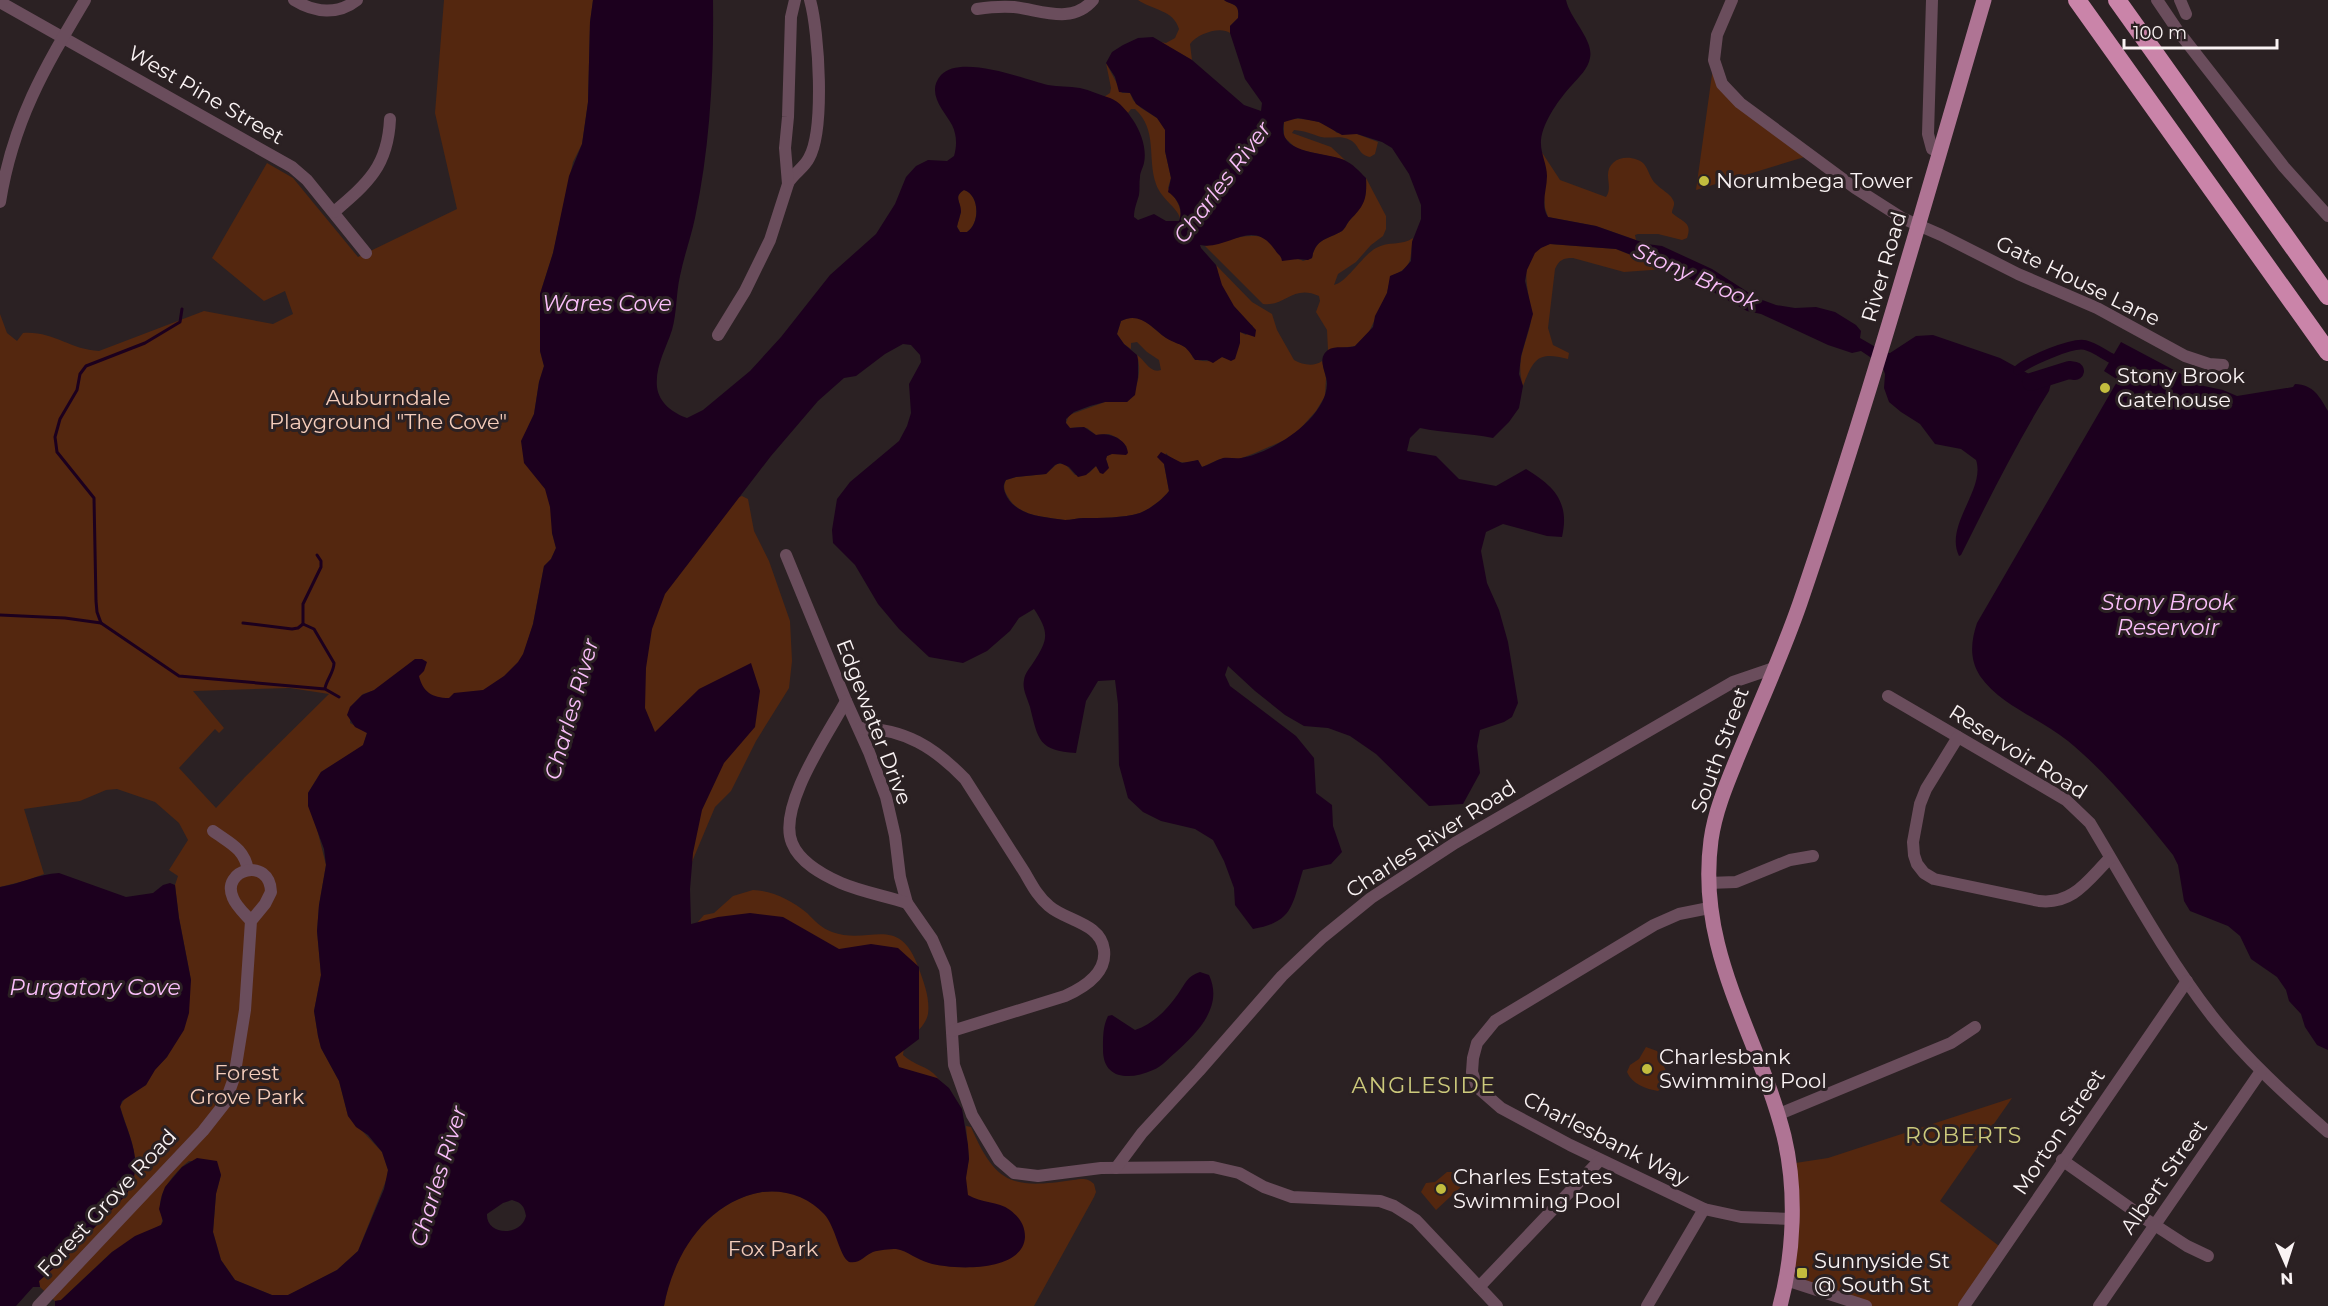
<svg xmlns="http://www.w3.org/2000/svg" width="2328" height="1306" viewBox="0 0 2328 1306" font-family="Montserrat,sans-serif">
<rect width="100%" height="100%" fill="#2b2123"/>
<g fill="#54270f" fill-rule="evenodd">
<path d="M444,0H593L590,22L588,102L582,144L573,162L553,253L540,294V351L544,366L539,382L534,414L528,427L560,480L552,533L556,548L551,559L544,566L533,624L514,686L455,702L372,691L363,694L350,707V723L367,733L363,746L321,772L308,793L326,865L319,905L317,931L321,975L314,1011L318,1036L321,1048L339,1081L348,1116L382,1152L388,1170L387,1178L358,1251L337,1270L303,1288L288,1295H272L235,1280L221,1260L213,1232L216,1193L221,1175L216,1161H189C177,1170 160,1189 160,1206C160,1213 164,1218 161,1225L112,1252L61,1300L55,1301L40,1287L39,1281L64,1259L126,1195C146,1163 129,1138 120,1106L126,1097L146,1085L155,1069L167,1057L191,980L179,918L175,885L178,876L169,870L188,840L179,823L155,802L117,789L106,790L80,801L24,809L44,874L28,880L0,887V314L7,333L17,341L23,333C54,331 70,350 99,351L204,311L273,324L293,314L285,291L264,301L212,258L267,163L293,178L358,257L457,209L435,113ZM290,688L329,694L245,777L216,808L179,768L215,729L219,733L224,728L193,691Z"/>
<path d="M1138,0H1224C1232,6 1240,2 1238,18L1230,26V33C1220,26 1197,34 1190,44L1192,60L1160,42L1166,43L1175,38L1179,29C1174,10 1152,10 1138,0Z"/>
<path d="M1714,60L1722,84L1811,155L1696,190Z"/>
<path d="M1106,63L1122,93H1130L1133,100L1141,108L1157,118L1166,130L1165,151L1171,178L1168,188C1174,197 1183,207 1180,218C1177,207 1161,199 1156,184C1147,158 1158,130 1135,109H1131L1128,113L1112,99L1104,97L1110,93L1111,88Z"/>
<path d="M1290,119C1306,118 1325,121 1337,133L1357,134L1378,142L1375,154L1370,157C1358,155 1359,144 1350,140C1340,135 1331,139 1321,137C1312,134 1305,131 1294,130L1292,133L1331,147L1345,160L1297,149L1284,137V122Z"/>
<path d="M1541,151L1560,180L1606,197C1614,187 1602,173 1613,163C1621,155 1637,157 1644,164C1649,170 1650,179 1656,184C1661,190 1670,193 1673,200C1676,205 1672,208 1672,213C1682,222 1693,222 1687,238L1682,240L1658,234H1638L1635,235L1636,240L1596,226L1548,217L1545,208Z"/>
<path d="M1366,178L1386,216V229L1383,236L1371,245L1356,262L1338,274L1334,285C1347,282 1362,256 1376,248C1388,241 1402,246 1413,238C1409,258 1415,267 1391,276L1387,293L1369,332L1355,346L1328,350L1327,330L1316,312L1320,301L1319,296C1293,284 1285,307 1263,304L1205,246C1227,241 1245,232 1267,238C1274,246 1278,253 1289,258C1294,260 1298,258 1303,261L1312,258C1316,238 1327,240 1342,231C1345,229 1347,223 1350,220C1364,205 1367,198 1366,178Z"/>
<path d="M964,190C980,195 980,224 967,232H960L957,226C958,222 960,216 961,212C961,201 953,197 964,190Z"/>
<path d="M1550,244L1616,249L1665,269L1624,272L1573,258C1563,258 1559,260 1555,269L1548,328L1553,345L1569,353L1568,359C1537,351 1534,359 1523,386C1516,362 1524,349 1530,326C1536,300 1508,256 1550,244Z"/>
<path d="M1216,265L1252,302L1272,314L1277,330L1294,360C1303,365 1314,367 1322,361L1326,378L1325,396L1316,411L1299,430L1287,439L1255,453L1239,459H1220L1202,467L1198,460C1186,464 1175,464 1166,453L1164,464L1169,491C1162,500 1150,509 1140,513C1123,518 1101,518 1084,518C1078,518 1071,520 1065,520C1046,517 1019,517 1008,497C1004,491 1003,486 1006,480L1016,477L1046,474L1057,464H1065L1075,475L1089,473L1096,466L1100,473L1108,465L1106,459L1107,456L1127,447L1118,438L1109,434L1096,435L1087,428L1080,427L1070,428L1066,423L1069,415L1105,402H1127C1138,389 1142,371 1137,355C1145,360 1150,374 1161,370L1159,360L1147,352L1137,342L1131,343V349L1124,344L1117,334L1121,321C1143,310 1151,329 1167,338C1177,344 1190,345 1193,358C1202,363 1214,362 1222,357L1226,358L1238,348L1240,332L1246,335L1253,326C1239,317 1223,296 1219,279C1218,274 1218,270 1216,265Z"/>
<path d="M742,496L748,499L754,531L769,561L790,621L792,661L789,688L756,741L731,791L715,807L689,869L644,724L643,658L661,589L737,498Z"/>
<path d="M753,890C773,891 791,900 807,913C815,921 821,928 832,932C870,946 899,912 919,969C924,983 930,998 928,1014C924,1032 905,1036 903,1055C913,1065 928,1066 937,1077C950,1093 960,1152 966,1175L969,1159L966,1126L971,1127C996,1185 1013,1189 1073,1180C1081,1179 1087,1177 1094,1184L1096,1192L1094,1197L1034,1306H664C666,1297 667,1287 670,1278C686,1231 735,1181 789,1193L697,923L704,915L714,913L733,896Z"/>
<path d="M1646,1047L1657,1051L1670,1080L1658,1091C1646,1089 1632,1084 1627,1072L1630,1065L1639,1059Z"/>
<path d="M2012,1098L1940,1201L2003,1249L1964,1306H1866L1786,1280L1789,1164L1828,1158Z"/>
<path d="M1447,1172H1453L1463,1185L1436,1210L1421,1192L1426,1183L1435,1182Z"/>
</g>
<g fill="#1c001e" fill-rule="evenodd">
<path d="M593,0H713C714,73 710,147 695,218C691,237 684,256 680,276C676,293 677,313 672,330C666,349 655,366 657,387C659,403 673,413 687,418L703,410L750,371L781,337L830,275L876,234L895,204L906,177L916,166L928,160L947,161L954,156C957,146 957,135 952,125C945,112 925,93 941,75C961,54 1024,79 1048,85C1058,87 1069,86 1080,88C1090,90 1100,95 1110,98C1120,102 1127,111 1133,120C1141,132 1147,149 1144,163C1143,168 1140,172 1140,177C1139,183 1140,189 1139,195C1137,202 1134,209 1134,217L1138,220L1154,214L1166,221H1179C1184,209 1177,198 1168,192L1171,178L1165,151V130L1157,118L1136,104L1130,93L1119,92L1115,77L1106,63L1112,52L1123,45L1138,38L1153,37L1192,60L1244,105L1261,111L1262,103L1245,79L1230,33V26L1238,18C1240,2 1232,6 1224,0H1566C1570,19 1594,40 1590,58C1588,69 1579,77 1572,85C1560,98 1543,121 1541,140C1540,153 1547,164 1547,176C1547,190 1540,205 1548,217L1596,226L1647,244L1662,246L1712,269L1757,298L1776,305L1795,308L1816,307L1835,312L1856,325L1861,331L1860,338L1886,353H1890L1916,336L1933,335L2000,358L2029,374L2055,368L2049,391C2016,444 1989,499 1961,555L1959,556C1944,525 1986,489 1976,460L1961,449L1935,444L1920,424L1901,412L1889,402L1884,388L1885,374L1882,365L1861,351L1852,353L1828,345L1761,314L1747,311L1683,275L1616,249L1550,244L1541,248L1535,253L1527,270L1525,281L1533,314L1521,356L1519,374L1523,386L1519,408L1509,422L1493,438C1468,433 1444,433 1420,428L1410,438L1407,451L1436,456L1459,479L1496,486L1526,469C1554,486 1570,502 1562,537L1547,536L1503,524L1486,532L1481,551L1487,583L1499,610L1508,642L1518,703L1512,717L1504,722L1480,730L1477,746L1480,773L1463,804L1429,806L1376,754L1350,736L1328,728L1304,726L1285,715L1255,691L1228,666L1225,675L1230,686L1296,736L1314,758L1316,793L1332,805L1333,826L1342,852L1331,864L1303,870C1292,904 1294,922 1253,929L1235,905L1234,888L1224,861L1213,840L1195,829L1161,821L1143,812L1128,798L1119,765L1118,704L1115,680L1098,681L1086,701L1076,753C1039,751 1038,740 1030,707C1027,697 1022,689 1024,680C1025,673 1029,669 1033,663C1048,640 1050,633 1034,609L1019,618L1010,631L987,651L963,663L929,657L899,629L878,604L855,565L833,543L832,530L837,499L850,482L899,441L907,426L911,413L909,384L921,362L920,355L911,345L903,344L885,354L856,376L844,378L818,401L771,456L665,594L652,629L646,668L645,708L655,732L699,689L751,663L760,691L755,727L724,763L702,810L693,853L690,889L691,924L718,917L750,913L783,917L839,949L871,944L898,948L919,967V1039L895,1057L899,1067L937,1078L949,1088L962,1109L968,1145L969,1159L966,1178L968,1195C981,1203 998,1201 1010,1210C1019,1217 1025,1225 1025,1237C1023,1273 952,1270 929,1263C917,1260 908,1251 896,1249C890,1249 879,1250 873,1252C864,1256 860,1264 849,1262C839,1256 836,1227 824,1214C809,1197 785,1189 762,1192C706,1202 674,1254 664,1306H55V1301L61,1300L112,1252L135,1236L161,1225L163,1221L159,1209L162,1195L165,1187L182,1167L197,1158L217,1161L221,1175L216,1194L213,1232L221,1260L235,1280L272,1295H288L337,1270L358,1251L384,1189L388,1170L382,1152L368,1135L356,1127L348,1116L339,1081L321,1048L318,1036L314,1011L321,975L317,931L319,905L326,865L324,849L308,806V793L321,772L363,745L367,733L355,727L347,715L350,707L362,695L374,690L415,659H422L427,662L424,671L419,676C423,692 432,698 449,698L454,693L483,690L504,676L518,662L523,654L533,624L544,566L551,559L556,548L552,533L550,507L545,489L524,463L521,441L534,414L539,382L544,366L540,351V294L553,253L569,176L582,144L588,102L590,22ZM1298,118L1319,122L1342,135L1357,134L1382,142L1392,148L1409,174L1421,205V219L1412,242L1411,261L1402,271L1390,276L1387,293L1375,316L1373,327L1355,346C1347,349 1335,345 1328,350C1316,359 1327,373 1327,384C1326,419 1272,453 1241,458C1235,459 1229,457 1223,458C1216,460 1209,465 1202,467L1198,460L1182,463L1161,452L1157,457L1164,464L1169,491C1162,500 1150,509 1140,513C1123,518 1101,518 1084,518C1078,518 1071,520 1065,520C1046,517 1019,517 1007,497C1004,491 1002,486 1006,480L1016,477L1046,474L1055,465L1060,463L1069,467L1078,477L1086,475L1096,466L1100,473L1103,474L1109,468L1106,459L1107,456L1112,454L1126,455L1128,453C1127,439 1109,432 1096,435L1084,427L1070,428L1066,423V419L1074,412L1090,406L1105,402H1127L1135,395L1138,377V360L1137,355L1124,344L1117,334L1121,321C1140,311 1152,328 1166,338C1183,348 1183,341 1195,360H1207L1213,363L1222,357L1231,361L1235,359L1240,343V332L1255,337L1256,330L1234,306L1222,285L1216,265L1201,248L1200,245C1228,251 1252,216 1275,250C1278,255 1281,255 1282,261L1298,259L1308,260L1312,258C1316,238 1327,240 1342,231C1345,229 1347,223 1350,220C1365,205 1367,199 1366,178C1359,171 1353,164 1344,160C1323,151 1276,155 1284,122ZM964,190C980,195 980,224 967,232H960L957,227C958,222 960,216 961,212C961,201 953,197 964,190ZM512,1200C522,1203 524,1206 526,1216C525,1219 524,1222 521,1225C510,1236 486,1232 487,1214L503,1203Z"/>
<path d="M2121,342L2204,386L2223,390L2237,396L2293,387L2295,384C2314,385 2319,396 2328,411V1050L2317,1045L2305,1027L2301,1014L2289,1001L2286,990L2277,977L2251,959L2240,936L2228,926L2190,911L2184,901L2178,865L2173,855C2141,815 2107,773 2068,741C2040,718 2001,706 1980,676C1969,659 1971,641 1977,623L2118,380L2104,371Z"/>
<path d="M59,873L126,897L153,893L163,885L170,883L175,885L179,918L191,980L189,1013L184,1030L167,1057L155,1070L146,1085L122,1101L120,1107C129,1138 146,1163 126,1195L64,1259L39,1281L40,1287H33L16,1306H0V887C20,884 38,874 59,873Z"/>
<path d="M1200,972L1209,975C1224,1007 1197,1033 1175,1053C1168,1059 1161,1067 1153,1070C1129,1081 1102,1079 1103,1048C1103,1036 1103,1026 1108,1016L1112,1015L1135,1030C1153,1024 1167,1010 1178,994C1185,984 1187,976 1200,972Z"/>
</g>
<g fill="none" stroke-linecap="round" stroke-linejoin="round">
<g stroke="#1c001e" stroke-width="3">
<path d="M317,555L321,561V567L303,604V624L314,629L334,663C334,672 327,679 325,688"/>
<path d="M0,615L65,618L101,623L179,676L325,689L339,697"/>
<path d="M101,623L97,612L96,601L94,498L57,452L55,437L60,419L77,390L80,374L86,366L145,343L180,322L182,309"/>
<path d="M243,623L292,629L298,628L303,624"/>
</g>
<path stroke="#1c001e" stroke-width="10" d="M2018,370C2029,361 2072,342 2085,345C2094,347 2103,354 2111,358"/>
<path stroke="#1c001e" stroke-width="18" d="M2031,382L2069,370L2075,371"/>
<g stroke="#6a4d5c" stroke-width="12">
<path d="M294,0C315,13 338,15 357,0"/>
<path d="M1732,0L1717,35L1714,60L1722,84L1740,103L1855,188L1902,218L1941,235L2018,274L2097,308L2185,356L2209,364L2223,365"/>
<path d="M1932,0L1928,134L1932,149L1939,152"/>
<path d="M2157,0L2178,31L2284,167L2328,216"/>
<path d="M2180,0L2186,14"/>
<path d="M0,2L292,167L307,180L366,253"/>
<path d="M977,9C990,7 1001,6 1014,7C1041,10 1072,25 1093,0"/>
<path d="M788,183C794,173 804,168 809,158C825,130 819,32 810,0"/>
<path d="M0,202C13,121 44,69 85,0"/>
<path d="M334,212C368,183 388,166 390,119"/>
<path d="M718,335L745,291L770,240L788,184L785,148L788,117L791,17L795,0"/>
<path d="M786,555L846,701L869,752L886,797L895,836L900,877L907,903L932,939L945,969L950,1000L954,1065L972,1115L999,1160L1014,1173L1038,1176L1101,1168L1213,1167L1239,1173L1264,1187L1292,1197L1380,1201L1394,1206L1416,1220L1497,1306"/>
<path d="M1888,696L2066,800L2090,823C2129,888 2165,955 2212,1016C2246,1059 2287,1096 2328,1132"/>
<path d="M846,701C828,734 777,807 792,843C800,863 823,875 841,883C862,892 886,896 907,903"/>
<path d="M860,728C905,729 934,747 965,779C985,810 1005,842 1025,873C1032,885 1038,897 1049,906C1066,921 1101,923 1104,950C1107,974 1083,988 1065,996L952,1031"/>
<path d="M1958,737L1926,789L1920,804L1913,842L1914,855L1917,864L1924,873L1934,879L2039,901C2073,905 2088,880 2110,858"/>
<path d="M213,831C229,843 244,848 248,870"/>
<path d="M1708,883L1736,882L1790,860L1813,856"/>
<path d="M1709,908L1679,914L1654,925L1495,1021L1477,1043L1473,1058L1472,1072L1477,1087L1501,1108L1570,1145L1704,1209L1741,1217L1791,1219"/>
<path d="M1777,1115L1951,1043L1975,1027"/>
<path d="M2062,1160L2147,1220L2187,1246L2208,1256"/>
<path d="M1116,1168L1142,1133L1199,1071L1282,976L1323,937L1371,898L1455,843L1733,682L1774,668"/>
<path d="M1786,1280L1866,1306"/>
<path d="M1479,1287L1600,1160"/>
<path d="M38,1306L203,1131L225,1103L234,1078L245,1010L251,921L265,904L271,892C270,856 220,869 233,898C236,906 245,914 251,921"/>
<path d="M1647,1306L1704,1209"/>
<path d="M1964,1306L2187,981"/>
<path d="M2099,1306L2261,1071"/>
</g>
<path stroke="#af7494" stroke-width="15" d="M1780,1306C1794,1253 1797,1190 1784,1136C1758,1033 1696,952 1711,840C1715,811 1727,783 1738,756C1759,705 1782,655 1800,603C1868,404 1925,202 1984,0"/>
<g stroke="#ca84a9" stroke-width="18">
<path d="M2077,0L2328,352"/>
<path d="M2117,0L2328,296"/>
</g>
</g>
<g fill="#c3bd3e" stroke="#2b2123" stroke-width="2">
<circle cx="1704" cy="181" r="6"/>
<circle cx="2105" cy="388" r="6"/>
<circle cx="1647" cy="1069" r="6"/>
<circle cx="1441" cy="1189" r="6"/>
<rect x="1796" y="1267" width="12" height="12" rx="3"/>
</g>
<g text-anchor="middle" stroke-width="6" stroke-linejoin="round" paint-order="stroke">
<g font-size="21" fill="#faf3f4" stroke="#2b2123">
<text transform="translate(206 95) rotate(30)" y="7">West Pine Street</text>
<text transform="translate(1884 267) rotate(-74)" y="7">River Road</text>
<text transform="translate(2078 281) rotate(26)" y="7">Gate House Lane</text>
<text transform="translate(874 722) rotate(69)" y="7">Edgewater Drive</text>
<text transform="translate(1720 750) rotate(-70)" y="7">South Street</text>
<text transform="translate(2018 752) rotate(32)" y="7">Reservoir Road</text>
<text transform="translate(1431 839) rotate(-33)" y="7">Charles River Road</text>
<text transform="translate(2059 1132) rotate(-56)" y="7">Morton Street</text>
<text transform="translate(1606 1139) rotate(27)" y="7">Charlesbank Way</text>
<text transform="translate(2164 1177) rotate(-55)" y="7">Albert Street</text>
<text transform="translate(107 1203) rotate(-47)" y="7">Forest Grove Road</text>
</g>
<g font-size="21" fill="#faf3f4" stroke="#2b2123" text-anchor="start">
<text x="1716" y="188">Norumbega Tower</text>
<text x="2117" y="383">Stony Brook<tspan x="2117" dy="24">Gatehouse</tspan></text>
<text x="1659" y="1064">Charlesbank<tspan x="1659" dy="24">Swimming Pool</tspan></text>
<text x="1453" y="1184">Charles Estates<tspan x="1453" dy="24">Swimming Pool</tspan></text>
<text x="1814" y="1268">Sunnyside St<tspan x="1814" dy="24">@ South St</tspan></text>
</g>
<g font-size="21" fill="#f5cdbb" stroke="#2b2123">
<text x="388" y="405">Auburndale<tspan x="388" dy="24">Playground "The Cove"</tspan></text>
<text x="247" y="1080">Forest<tspan x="247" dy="24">Grove Park</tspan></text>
<text x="773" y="1256">Fox Park</text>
</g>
<g font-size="22" font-style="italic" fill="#fabefa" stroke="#2b2123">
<text transform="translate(1222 182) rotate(-53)" y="8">Charles River</text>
<text transform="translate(1696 276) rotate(24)" y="8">Stony Brook</text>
<text x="607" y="311">Wares Cove</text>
<text x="2168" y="610">Stony Brook<tspan x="2168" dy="25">Reservoir</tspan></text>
<text transform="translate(571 709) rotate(-74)" y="8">Charles River</text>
<text x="95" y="995">Purgatory Cove</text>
<text transform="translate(438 1176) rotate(-73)" y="8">Charles River</text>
</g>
<g font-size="22" letter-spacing="1.5" fill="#cdca7c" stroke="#2b2123">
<text x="1424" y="1093">ANGLESIDE</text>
<text x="1964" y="1143">ROBERTS</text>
</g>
</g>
<g transform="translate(2286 1264) rotate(177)" stroke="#2b2123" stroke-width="4.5" paint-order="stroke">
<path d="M0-4.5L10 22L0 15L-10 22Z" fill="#faf3f4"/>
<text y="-9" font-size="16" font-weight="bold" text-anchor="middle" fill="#faf3f4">N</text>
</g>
<path d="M2124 39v9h153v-9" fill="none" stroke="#faf3f4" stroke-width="3"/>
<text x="2133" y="39" font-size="18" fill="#faf3f4" stroke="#2b2123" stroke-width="4.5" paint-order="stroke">100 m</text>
</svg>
